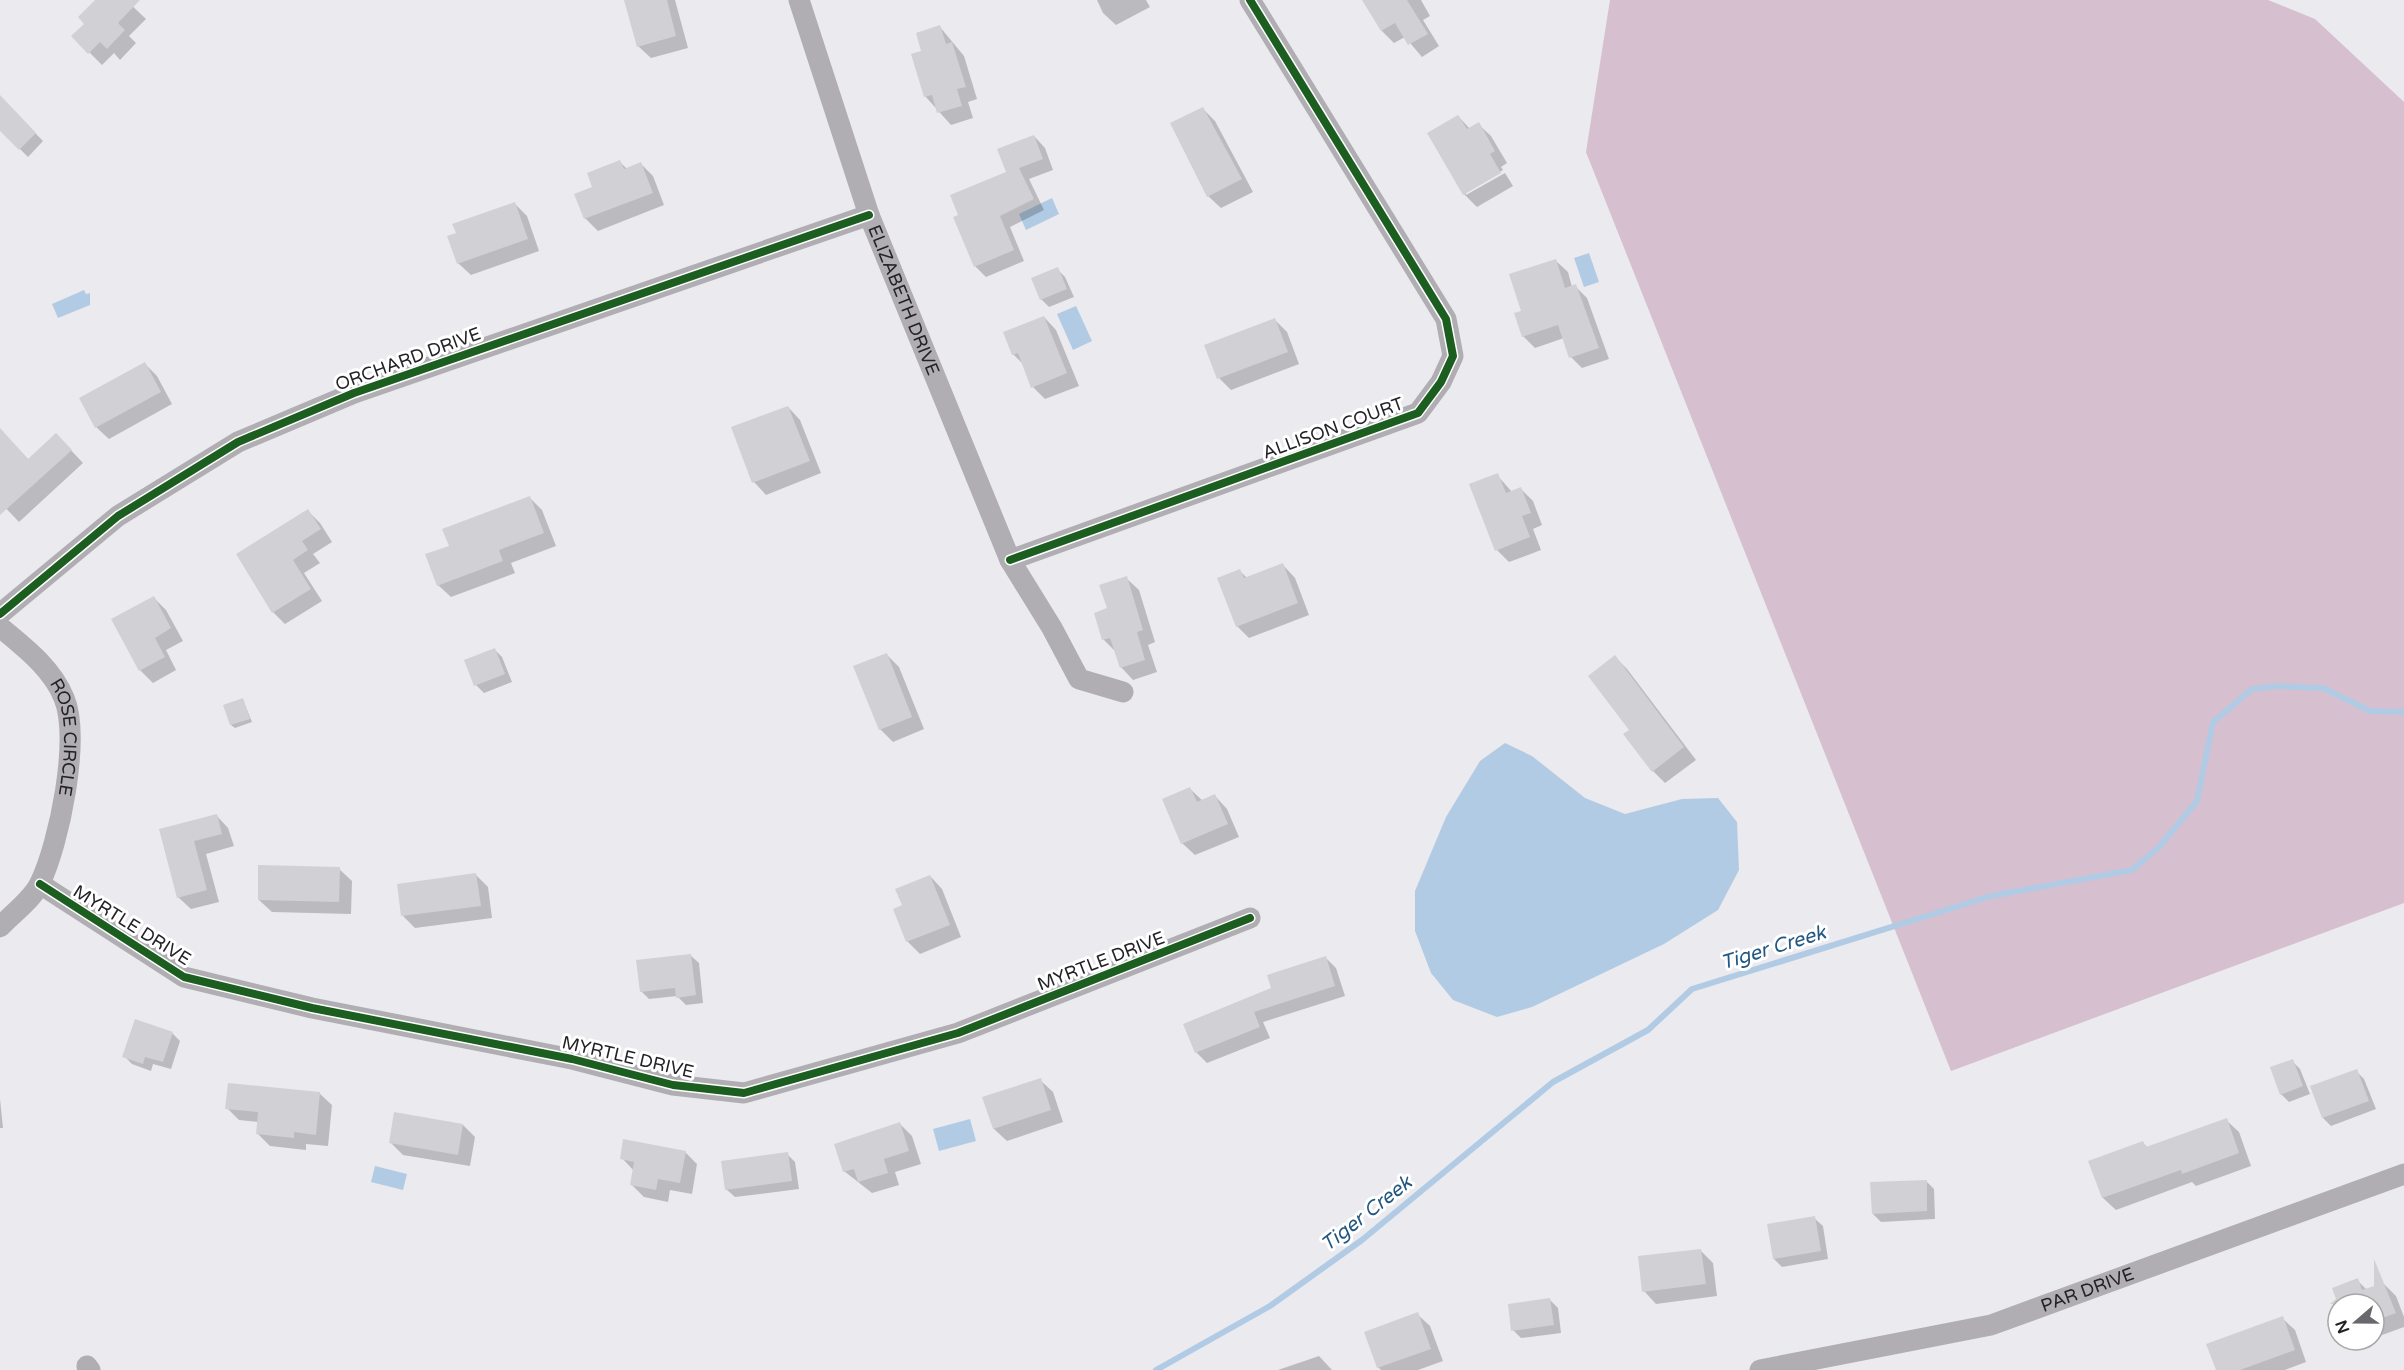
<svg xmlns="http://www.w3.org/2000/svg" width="2404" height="1370" viewBox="0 0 2404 1370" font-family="'Varela Round',sans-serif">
<rect width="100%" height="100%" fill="#eaeaef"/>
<path fill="#d6bfce" d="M1610,0H2268L2315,19L2404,102V903L1951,1071L1586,152Z"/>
<g fill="#b2cbe4">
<path d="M1052,198L1059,214L1026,230L1019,214Z"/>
<path d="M1589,253L1599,282L1584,287L1574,258Z"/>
<path d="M84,290L86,294L90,293V305L58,318L52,304Z"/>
<path d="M1076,306L1092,341L1073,350L1057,314Z"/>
<path d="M1505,743L1532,756L1585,798L1625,814L1682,799L1718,798L1737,822L1739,870L1718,910L1664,944L1532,1007L1497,1017L1453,1000L1431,973L1415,931V891L1446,817L1480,761Z"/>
<path d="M970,1119L976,1141L939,1151L933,1129Z"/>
<path d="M375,1166L407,1174L403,1190L371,1182Z"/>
</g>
<g fill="#0003">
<path d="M98,0H126L146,19L129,36L136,43L120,60L114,53L102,65L73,36L86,24Z"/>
<path d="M626,0H675L688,48L651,58L638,46Z"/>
<path d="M1097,0H1146L1150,7L1116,25L1103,13Z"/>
<path d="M1364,0H1421L1430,16L1423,20L1439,46L1422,57L1405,37L1394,43L1382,31Z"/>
<path d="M940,27L964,56L977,99L968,102L973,118L951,125L925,96L923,52Z"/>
<path d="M0,97L43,141L28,157L0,129Z"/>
<path d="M1203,109L1215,121L1253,192L1221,208L1208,196Z"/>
<path d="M1458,116L1470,129L1478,124L1491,136L1507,163L1501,167L1503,170L1466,192V195L1505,173L1513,186L1477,207L1464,194L1429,134Z"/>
<path d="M1034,136L1045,148L1053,170L1029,179L1044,210L1010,227L1024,261L986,277L975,266L960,215L1008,173Z"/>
<path d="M620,162L627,169L641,164L653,176L664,205L598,231L585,218L594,188Z"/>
<path d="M515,204L527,216L539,251L471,275L458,263Z"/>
<path d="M1556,261L1568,272L1572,287L1575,286L1587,298L1609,359L1582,368L1571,357L1564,338L1535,348L1523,336L1522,312Z"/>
<path d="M1057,269L1065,277L1074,297L1049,307L1041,299Z"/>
<path d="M1044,317L1056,330L1079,386L1045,399L1033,387L1024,365L1013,354Z"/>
<path d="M1275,320L1287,332L1299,364L1231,390L1219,378Z"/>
<path d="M145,364L157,376L172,404L109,439L96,427Z"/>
<path d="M788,407L800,420L821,473L766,495L754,482L733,428Z"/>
<path d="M0,430L29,460L68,447L83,463L19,522L0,502Z"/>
<path d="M1497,475L1512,492L1521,489L1533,501L1542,525L1533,529L1541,550L1509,562L1497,550Z"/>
<path d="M530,498L542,510L556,546L511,563L515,573L451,597L438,585L451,546Z"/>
<path d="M308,511L320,523L332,542L313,554L320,563L304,573L322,601L285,624L273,612Z"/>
<path d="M1283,565L1295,578L1309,615L1249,638L1237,626L1240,571L1248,579Z"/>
<path d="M1126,578L1139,590L1155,642L1148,645L1157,672L1133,680L1121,667L1117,653L1104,640L1095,614L1108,609Z"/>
<path d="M154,598L166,610L183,641L166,650L176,670L153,683L140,670Z"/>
<path d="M494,649L502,657L512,682L484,693L476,685Z"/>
<path d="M886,654L899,667L924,729L893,742L880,729Z"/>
<path d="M1615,657L1627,669L1696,760L1665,783L1653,771Z"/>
<path d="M243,700L252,722L235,728L231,725Z"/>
<path d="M1190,789L1203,801L1215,796L1227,809L1239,837L1195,855L1182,843Z"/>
<path d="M216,815L228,828L234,846L206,854L219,902L191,909L178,897L161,830Z"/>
<path d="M339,869L352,881L351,914L272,912L259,900Z"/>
<path d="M476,875L488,887L492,918L415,928L403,916Z"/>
<path d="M930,876L942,889L961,937L920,954L907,941L903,906Z"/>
<path d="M690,955L699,963L703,1003L686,1005L677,996L649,999L641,991Z"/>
<path d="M1326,958L1336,968L1345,996L1263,1022L1270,1038L1207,1063L1197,1053L1185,1024L1273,989Z"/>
<path d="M172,1033L180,1041L171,1069L153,1064L151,1071L132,1064L124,1056Z"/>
<path d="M2292,1061L2300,1069L2310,1094L2289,1102L2281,1094Z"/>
<path d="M2356,1071L2364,1079L2376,1109L2331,1126L2323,1118Z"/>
<path d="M1040,1080L1053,1092L1063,1122L1007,1141L994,1129L984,1098Z"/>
<path d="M319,1093L332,1105L328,1146L306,1144V1150L270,1146L258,1134L259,1122L239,1120L227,1108Z"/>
<path d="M0,1099L3,1128H0Z"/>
<path d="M2226,1120L2239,1132L2251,1166L2196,1186L2192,1182L2116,1210L2103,1198L2090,1162L2143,1143L2148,1148Z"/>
<path d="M900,1124L912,1136L921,1164L895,1172L899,1185L872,1193L844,1171Z"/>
<path d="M463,1125L475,1137L470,1166L403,1155L390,1142Z"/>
<path d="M685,1152L697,1164L692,1194L670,1190L668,1202L644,1197L632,1185L634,1171L622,1158Z"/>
<path d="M787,1154L795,1162L799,1189L735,1197L726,1189Z"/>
<path d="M1926,1181L1934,1189L1935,1219L1881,1222L1873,1214Z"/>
<path d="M1814,1218L1823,1226L1828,1259L1782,1267L1774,1259Z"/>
<path d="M1701,1251L1713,1263L1717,1296L1656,1304L1644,1291Z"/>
<path d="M2357,1280L2367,1290L2384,1284L2396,1296L2404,1317V1327L2374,1338V1304H2340Z"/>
<path d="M1550,1300L1558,1308L1561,1333L1521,1338L1513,1330Z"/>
<path d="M1417,1314L1430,1326L1443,1361L1418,1370H1381L1378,1367Z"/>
<path d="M2282,1318L2295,1330L2306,1362L2285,1370H2217Z"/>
<path d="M1319,1356L1332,1370H1278Z"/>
</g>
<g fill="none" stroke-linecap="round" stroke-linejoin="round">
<path stroke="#b2cbe4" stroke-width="6" d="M1156,1370L1270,1306L1362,1240L1553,1082L1648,1030L1692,989L1991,896L2132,870L2159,847L2197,801L2213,722L2252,689L2277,686L2323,688L2370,711L2404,712"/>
</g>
<g fill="#d1d1d5">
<path d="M95,0H140L118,23L125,30L107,49L100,42L88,54L71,36L84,24L78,17Z"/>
<path d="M624,0H667L676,36L637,47Z"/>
<path d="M1362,0H1407L1428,34L1408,45L1395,23L1381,31Z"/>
<path d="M940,25L946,44L952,42L966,87L957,89L962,106L937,113L932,95L924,97L911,54L921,51L916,33Z"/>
<path d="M0,95L36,133L19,150L0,131Z"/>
<path d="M1203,107L1242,179L1207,197L1170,123Z"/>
<path d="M1458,115L1467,129L1479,122L1495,151L1490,154L1501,173L1463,195L1427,133Z"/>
<path d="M1034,135L1043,159L1019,168L1034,199L1000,216L1014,250L974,267L953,217L958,215L950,195L1006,172L997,149Z"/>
<path d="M620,160L624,169L641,162L653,193L584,219L574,194L592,187L587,173Z"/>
<path d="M515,202L528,239L457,264L447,236L456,233L452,224Z"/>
<path d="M1556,259L1565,288L1576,284L1599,348L1569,358L1558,325L1522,337L1514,313L1521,311L1509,274Z"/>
<path d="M1058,267L1067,289L1040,300L1031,278Z"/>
<path d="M1044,316L1067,373L1031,388L1018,353L1012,355L1003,332Z"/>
<path d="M1275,318L1288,352L1217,379L1204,345Z"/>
<path d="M145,362L161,392L95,428L79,398Z"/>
<path d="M788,406L810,461L752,483L731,427Z"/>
<path d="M0,428L28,459L56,433L72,450L0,515Z"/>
<path d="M1498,473L1506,493L1521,487L1531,513L1522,516L1530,537L1495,551L1469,484Z"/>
<path d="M530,496L544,533L499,550L503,561L437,586L425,554L449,546L442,529Z"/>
<path d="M308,509L321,529L302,541L308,550L293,560L311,589L272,613L236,554Z"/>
<path d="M1283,563L1298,603L1236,627L1217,578L1240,569L1244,578Z"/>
<path d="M1127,576L1143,630L1137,632L1145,660L1120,668L1110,638L1102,640L1094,613L1107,608L1099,585Z"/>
<path d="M154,596L171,628L155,638L165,657L139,671L111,619Z"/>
<path d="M495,648L505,674L474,686L464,660Z"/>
<path d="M887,653L912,717L879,730L853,666Z"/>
<path d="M1615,655L1684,747L1652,772L1623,734L1629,730L1588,676Z"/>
<path d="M243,698L250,719L230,725L223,705Z"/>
<path d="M1190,787L1197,802L1215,794L1228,824L1181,844L1162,799Z"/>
<path d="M217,814L222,834L194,841L207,890L177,898L159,829Z"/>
<path d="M258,865L340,867L339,902L258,900Z"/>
<path d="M476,873L481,906L401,916L397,884Z"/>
<path d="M930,875L950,925L906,942L893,909L902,905L895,889Z"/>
<path d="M691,954L696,995L676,998L675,988L640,992L636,960Z"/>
<path d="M1326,956L1335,986L1254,1012L1260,1027L1195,1053L1183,1024L1271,988L1267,975Z"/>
<path d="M135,1019L173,1032L163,1062L145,1057L143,1064L122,1057Z"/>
<path d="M2293,1059L2303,1086L2280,1095L2270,1067Z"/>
<path d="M2357,1069L2369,1101L2322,1118L2310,1086Z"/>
<path d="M1041,1078L1051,1110L993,1129L982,1097Z"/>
<path d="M228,1083L320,1092L316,1135L294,1132V1138L256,1134L258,1112L225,1109Z"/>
<path d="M394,1112L463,1124L458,1155L389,1143Z"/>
<path d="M2227,1118L2239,1153L2182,1174L2181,1170L2102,1198L2088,1161L2143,1141L2146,1147Z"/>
<path d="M900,1122L909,1151L884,1159L888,1173L858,1182L854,1169L843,1172L834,1144Z"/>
<path d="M623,1139L686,1151L680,1183L658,1179L656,1190L630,1185L634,1162L620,1159Z"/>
<path d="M788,1152L792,1181L725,1190L721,1161Z"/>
<path d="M1927,1180V1211L1872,1214L1870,1182Z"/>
<path d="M1815,1216L1821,1251L1773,1259L1767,1224Z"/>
<path d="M1701,1249L1706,1284L1642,1292L1638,1256Z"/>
<path d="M2374,1259L2396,1313L2374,1321V1304H2330L2336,1299L2332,1288L2358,1278L2362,1290L2374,1286Z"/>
<path d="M1550,1298L1554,1325L1511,1331L1508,1304Z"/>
<path d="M1418,1312L1431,1349L1377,1368L1364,1332Z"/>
<path d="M2283,1316L2295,1350L2240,1370H2216L2206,1344Z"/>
</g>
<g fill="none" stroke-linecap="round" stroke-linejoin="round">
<g stroke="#b1aeb3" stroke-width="21">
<path id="s1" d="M799,0L869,215L1010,560L1052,628L1079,679L1123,692"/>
<path d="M1010,560L1418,413L1441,382L1453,356L1446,319L1250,0"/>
<path d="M0,614L118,516L238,442L354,393L869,215"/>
<path id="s2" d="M0,627C24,647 52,668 64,698C81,738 59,844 40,883C33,899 12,914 0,927"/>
<path d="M40,884L184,977L312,1008L572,1059L673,1085L744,1093L958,1033L1250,918"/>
<path d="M87,1366L90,1370"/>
<path id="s3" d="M1760,1370L1991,1325L2404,1174"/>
</g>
<g stroke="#fff" stroke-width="11">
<g id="cycleway">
<path d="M1010,560L1418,413L1441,382L1453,356L1446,319L1250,0"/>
<path d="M0,614L118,516L238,442L354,393L869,215"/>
<path d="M40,884L184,977L312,1008L572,1059L673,1085L744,1093L958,1033L1250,918"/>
</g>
</g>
<use href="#cycleway" stroke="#1b5e20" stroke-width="8"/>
</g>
<g text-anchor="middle" stroke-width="6" stroke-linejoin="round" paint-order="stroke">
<g font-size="18" fill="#232226" stroke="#fff">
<text dy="6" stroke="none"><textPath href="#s1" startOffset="318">ELIZABETH DRIVE</textPath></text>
<text transform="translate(408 359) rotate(-20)" y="6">ORCHARD DRIVE</text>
<text transform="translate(1333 428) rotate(-20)" y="6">ALLISON COURT</text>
<text dy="6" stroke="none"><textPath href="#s2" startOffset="136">ROSE CIRCLE</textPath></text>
<text transform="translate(132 925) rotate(32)" y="6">MYRTLE DRIVE</text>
<text transform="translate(1101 961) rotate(-21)" y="6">MYRTLE DRIVE</text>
<text transform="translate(628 1057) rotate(13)" y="6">MYRTLE DRIVE</text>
<text dy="6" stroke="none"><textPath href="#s3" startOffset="338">PAR DRIVE</textPath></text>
</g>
<g font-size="20" font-style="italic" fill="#225782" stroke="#fff">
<text transform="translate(1773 947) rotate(-17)" y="7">Tiger Creek</text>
<text transform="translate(1366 1213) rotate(-38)" y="7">Tiger Creek</text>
</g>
</g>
<g transform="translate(2356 1322) rotate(250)"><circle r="28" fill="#ffffff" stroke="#a7a7a8" stroke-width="1.5"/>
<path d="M0-4.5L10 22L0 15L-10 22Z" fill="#69686c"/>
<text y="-9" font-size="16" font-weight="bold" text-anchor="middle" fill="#232226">N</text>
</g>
</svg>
